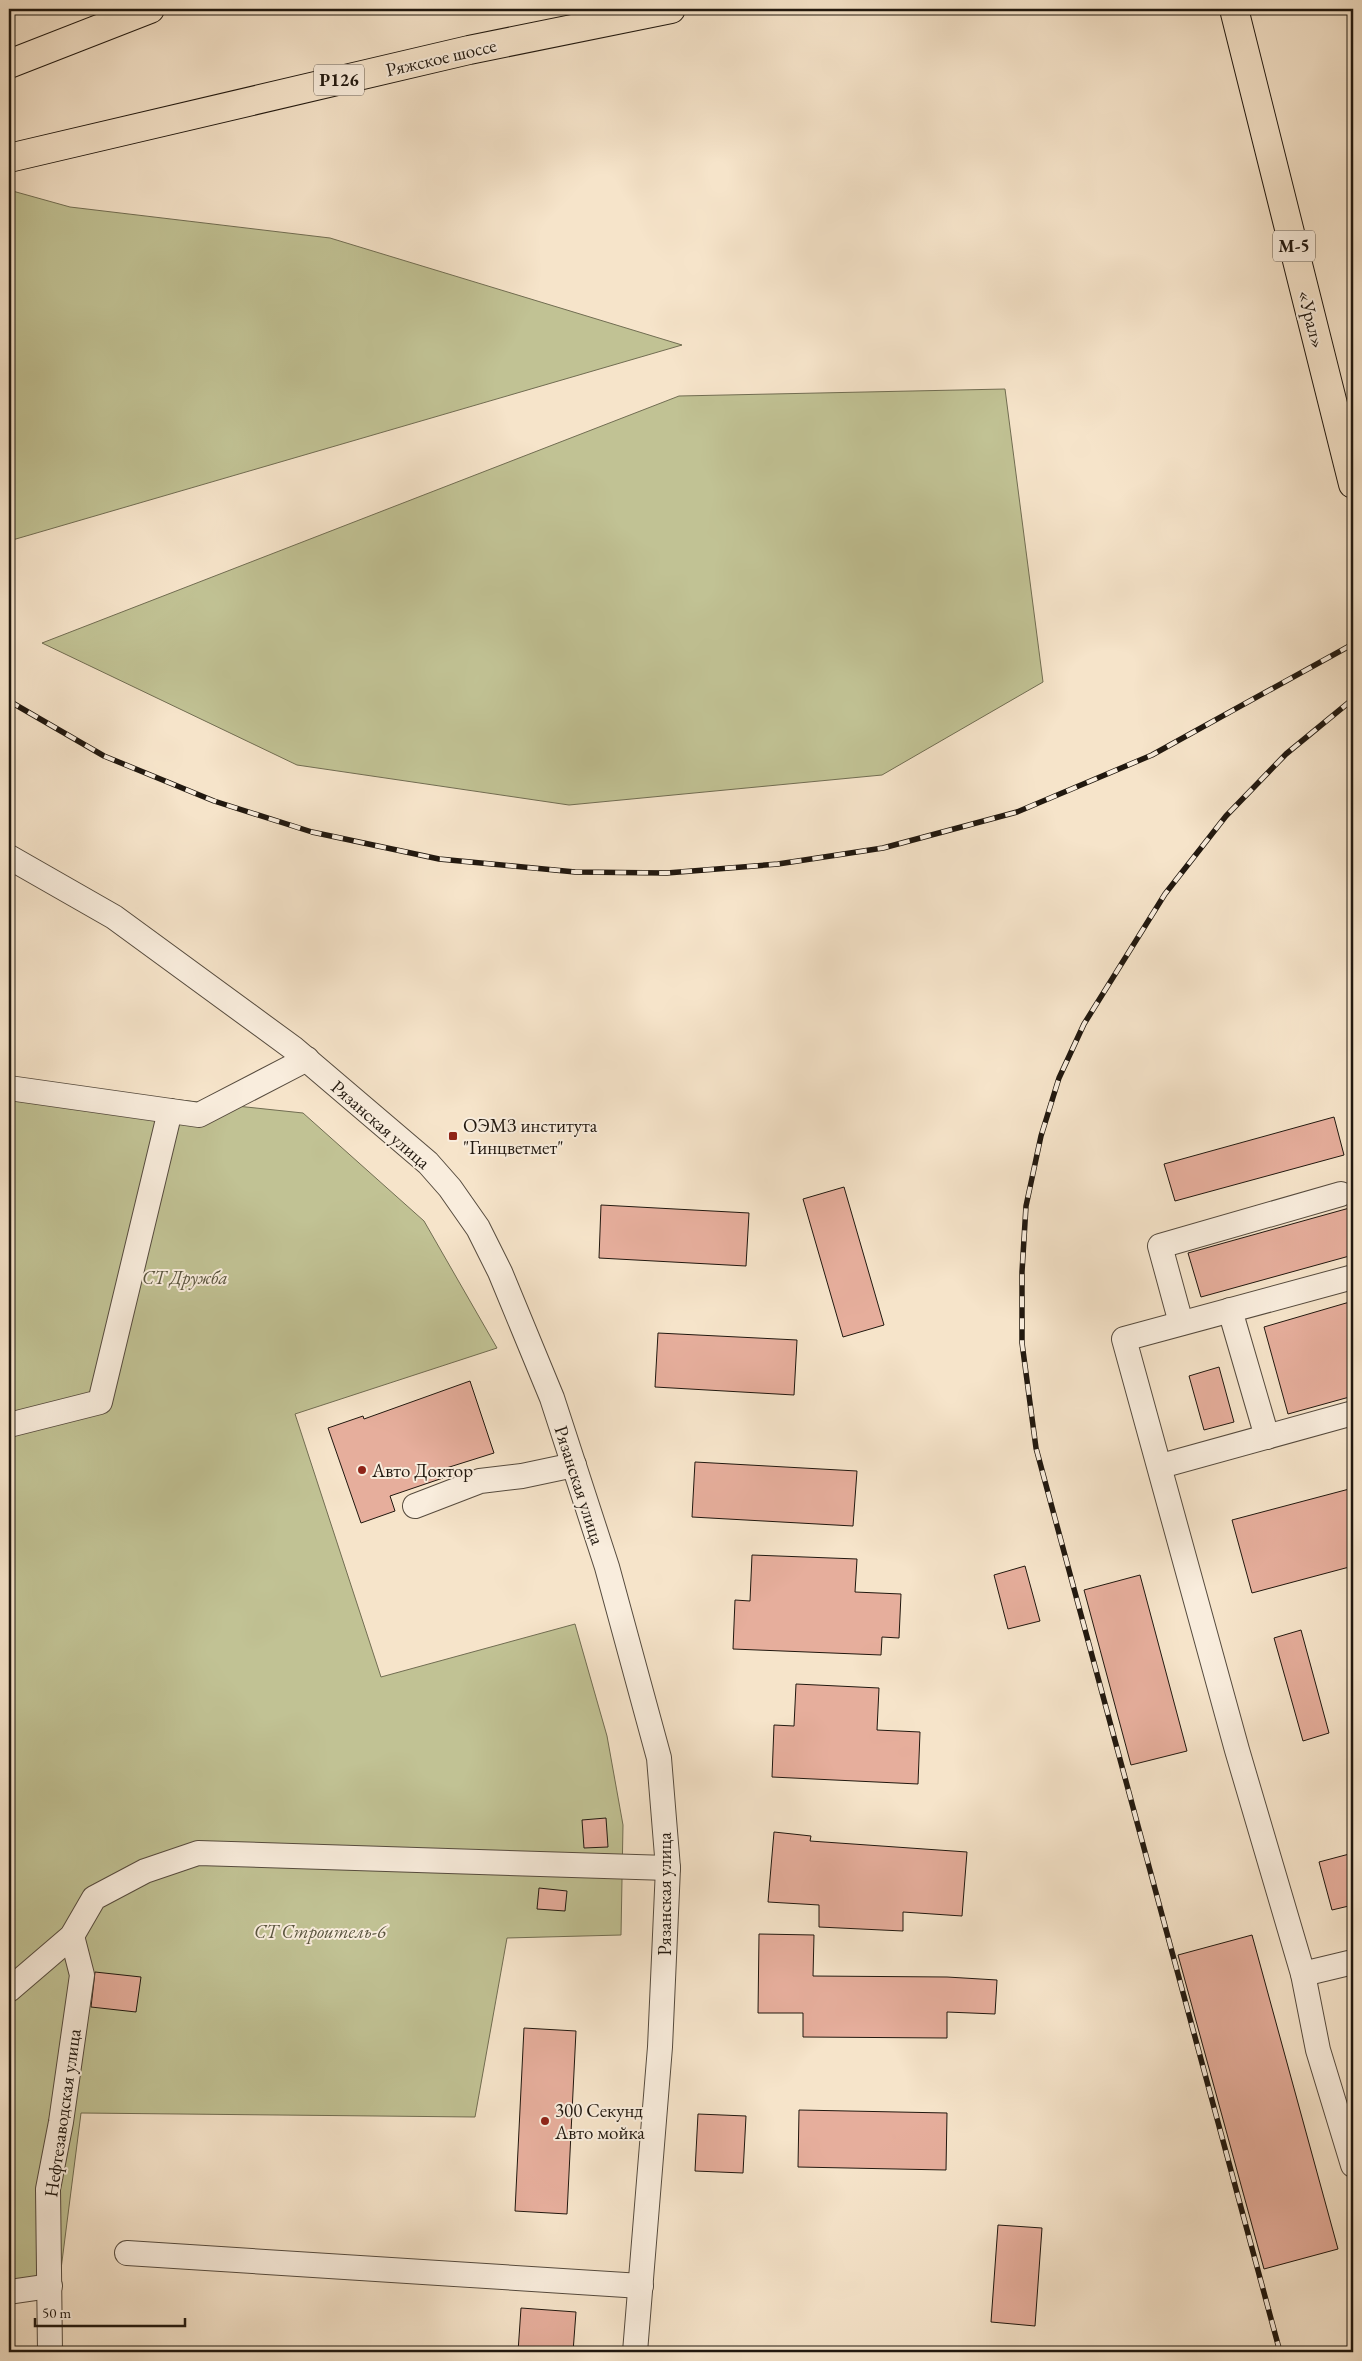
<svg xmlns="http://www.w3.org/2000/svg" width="1362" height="2361" viewBox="0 0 1362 2361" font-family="'EB Garamond',serif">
<rect width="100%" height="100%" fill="#f6e4ca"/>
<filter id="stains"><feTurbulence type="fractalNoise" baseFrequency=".004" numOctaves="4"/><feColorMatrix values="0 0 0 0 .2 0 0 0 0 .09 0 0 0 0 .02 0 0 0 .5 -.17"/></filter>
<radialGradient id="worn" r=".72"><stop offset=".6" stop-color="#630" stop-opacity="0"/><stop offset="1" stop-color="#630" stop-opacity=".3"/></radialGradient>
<g fill="#c1c294" stroke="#716d52">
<path d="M9,190L70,207L330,238L682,345L9,541Z"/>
<path d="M1005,389L1043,682L882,775L569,805L297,765L42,643L679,396Z"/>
<path d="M9,1082L303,1113L424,1221L497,1348L295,1414L381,1677L575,1624L607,1736L623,1825L621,1935L507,1938L475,2117L81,2113L60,2277L9,2289Z"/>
</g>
<g fill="#e6ae9c" stroke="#21180f">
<path d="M1334,1117L1344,1155L1175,1201L1164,1164Z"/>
<path d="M844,1187L884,1325L843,1337L803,1199Z"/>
<path d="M601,1205L749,1213L746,1266L599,1258Z"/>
<path d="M1353,1207V1255L1201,1297L1188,1253Z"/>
<path d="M1353,1301V1396L1288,1414L1264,1327Z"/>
<path d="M658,1333L797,1340L794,1395L655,1387Z"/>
<path d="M1219,1367L1234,1422L1204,1430L1189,1376Z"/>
<path d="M470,1381L494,1453L440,1470L443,1478L390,1496L395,1511L361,1523L328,1428L363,1416L364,1419Z"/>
<path d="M695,1462L857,1471L853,1526L692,1517Z"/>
<path d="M1353,1488V1566L1252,1593L1232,1520Z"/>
<path d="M752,1555L857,1559L855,1592L901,1594L899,1638L882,1637L881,1655L733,1649L735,1600L750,1601Z"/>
<path d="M1025,1566L1040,1621L1008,1629L994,1575Z"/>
<path d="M1140,1575L1187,1751L1131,1765L1084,1590Z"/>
<path d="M1301,1630L1329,1733L1303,1741L1274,1638Z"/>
<path d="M796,1684L879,1688L877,1730L920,1732L918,1784L772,1777L774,1725L794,1726Z"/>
<path d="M606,1818L608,1847L584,1848L582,1820Z"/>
<path d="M774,1832L811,1836L810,1841L967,1852L962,1916L903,1912V1931L819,1927V1905L768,1902Z"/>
<path d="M1353,1853V1905L1332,1910L1319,1862Z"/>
<path d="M539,1888L567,1891L565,1911L537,1909Z"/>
<path d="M759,1934L814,1935L813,1976L947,1977L997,1980L995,2014L947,2012V2038L803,2037V2013H758Z"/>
<path d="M1252,1935L1338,2249L1264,2269L1178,1955Z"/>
<path d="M95,1972L141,1977L136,2012L91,2007Z"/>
<path d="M524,2028L576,2031L567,2214L515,2211Z"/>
<path d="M799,2110L947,2113L946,2170L798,2167Z"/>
<path d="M698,2114L746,2116L743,2173L695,2171Z"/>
<path d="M998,2225L1042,2228L1035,2326L991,2322Z"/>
<path d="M521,2308L576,2312L573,2352H518Z"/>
</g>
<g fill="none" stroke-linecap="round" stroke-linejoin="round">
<g stroke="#564b3e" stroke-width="26">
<g id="minor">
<path d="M9,857L114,917L293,1048L428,1163L450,1188L478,1228L500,1272L552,1398L607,1567L659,1758L668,1868L660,2047L635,2352"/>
<path d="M9,1088L199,1115L307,1059"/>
<path d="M1353,1277L1124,1339L1237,1750L1303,1974L1318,2050L1353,2165"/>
<path d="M1230,1310L1267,1437"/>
<path d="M1181,1323L1160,1246L1341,1194"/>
<path d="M9,1425L100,1402L170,1111"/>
<path d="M1161,1466L1353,1413"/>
<path d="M415,1506L480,1481L522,1476L574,1465"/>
<path d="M1303,1974L1353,1962"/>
<path d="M9,1990L72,1936L94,1898L145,1871L198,1853L668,1868"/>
<path d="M127,2253L641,2286"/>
<path d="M9,2292L50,2286"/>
<path d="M50,2352L48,2189L61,2122L82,1975L72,1936"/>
</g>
</g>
<g stroke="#21180f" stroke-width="30">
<g id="major">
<path d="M9,64L150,9"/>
<path d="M9,158L469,50L671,9"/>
</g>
</g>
<g stroke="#21180f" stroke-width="30">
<path id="highway" d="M1234,9L1353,484"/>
</g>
<use href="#minor" stroke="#f9eddd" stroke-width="24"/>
<use href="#major" stroke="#f6e4ca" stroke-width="28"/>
<use href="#highway" stroke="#f6e4ca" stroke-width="28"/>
<g stroke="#21180f" stroke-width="5.5">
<g id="rail">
<path d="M9,701L104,756L214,801L312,832L439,859L575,872L667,873L778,864L883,848L1017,812L1152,755L1353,644"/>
<path d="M1280,2352L1036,1448L1022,1343V1272L1026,1206L1041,1136L1059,1078L1084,1024L1165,894L1226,816L1286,754L1353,699"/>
</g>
</g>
<use href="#rail" stroke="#f9eddd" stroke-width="4" stroke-dasharray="11" stroke-linecap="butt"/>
</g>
<g fill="#8f2418" stroke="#f9eddd" stroke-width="2">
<rect x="448" y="1131" width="10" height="10" rx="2.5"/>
<circle cx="362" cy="1470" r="5"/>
<circle cx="545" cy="2121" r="5"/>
</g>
<g text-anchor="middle" stroke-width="4" stroke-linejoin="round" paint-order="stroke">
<g fill="#f9eddd" stroke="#62584d" stroke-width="1">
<rect x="314" y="64.5" width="50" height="31" rx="4"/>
<rect x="1273" y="230.5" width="42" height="31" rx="4"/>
</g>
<g font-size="18" font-weight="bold" fill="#21180f">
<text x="339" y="86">Р126</text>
<text x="1294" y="252">М-5</text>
</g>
<g font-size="19" fill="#21180f" stroke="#f9eddd">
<text transform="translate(441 57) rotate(-13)" y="7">Ряжское шоссе</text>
<text transform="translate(1312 319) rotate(76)" y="7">«Урал»</text>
<text transform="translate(381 1124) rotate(41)" y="7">Рязанская улица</text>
<text transform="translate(580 1485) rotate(72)" y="7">Рязанская улица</text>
<text transform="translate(664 1894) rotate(-90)" y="7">Рязанская улица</text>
<text transform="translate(62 2113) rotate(-82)" y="7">Нефтезаводская улица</text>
</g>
<g font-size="19" fill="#21180f" stroke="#f9eddd" text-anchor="start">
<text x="463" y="1132">ОЭМЗ института<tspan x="463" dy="22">"Гинцветмет"</tspan></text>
<text x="372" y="1477">Авто Доктор</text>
<text x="555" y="2117">300 Секунд<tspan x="555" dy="22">Авто мойка</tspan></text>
</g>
<g font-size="19" font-style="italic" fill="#59543e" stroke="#f9eddd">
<text x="185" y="1284">СТ Дружба</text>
<text x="320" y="1938">СТ Строитель-6</text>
</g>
</g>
<rect width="1362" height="2361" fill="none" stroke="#f6e4ca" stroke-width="30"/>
<rect x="10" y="10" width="1342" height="2341" fill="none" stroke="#21180f" stroke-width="2.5"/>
<rect x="15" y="15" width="1332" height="2331" fill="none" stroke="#21180f"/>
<path d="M35 2318v8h150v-8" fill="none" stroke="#21180f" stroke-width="2.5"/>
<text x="42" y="2318" font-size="15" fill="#21180f" stroke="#f9eddd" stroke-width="4" paint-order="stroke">50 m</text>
<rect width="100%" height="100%" filter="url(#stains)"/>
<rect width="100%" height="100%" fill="url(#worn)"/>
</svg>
